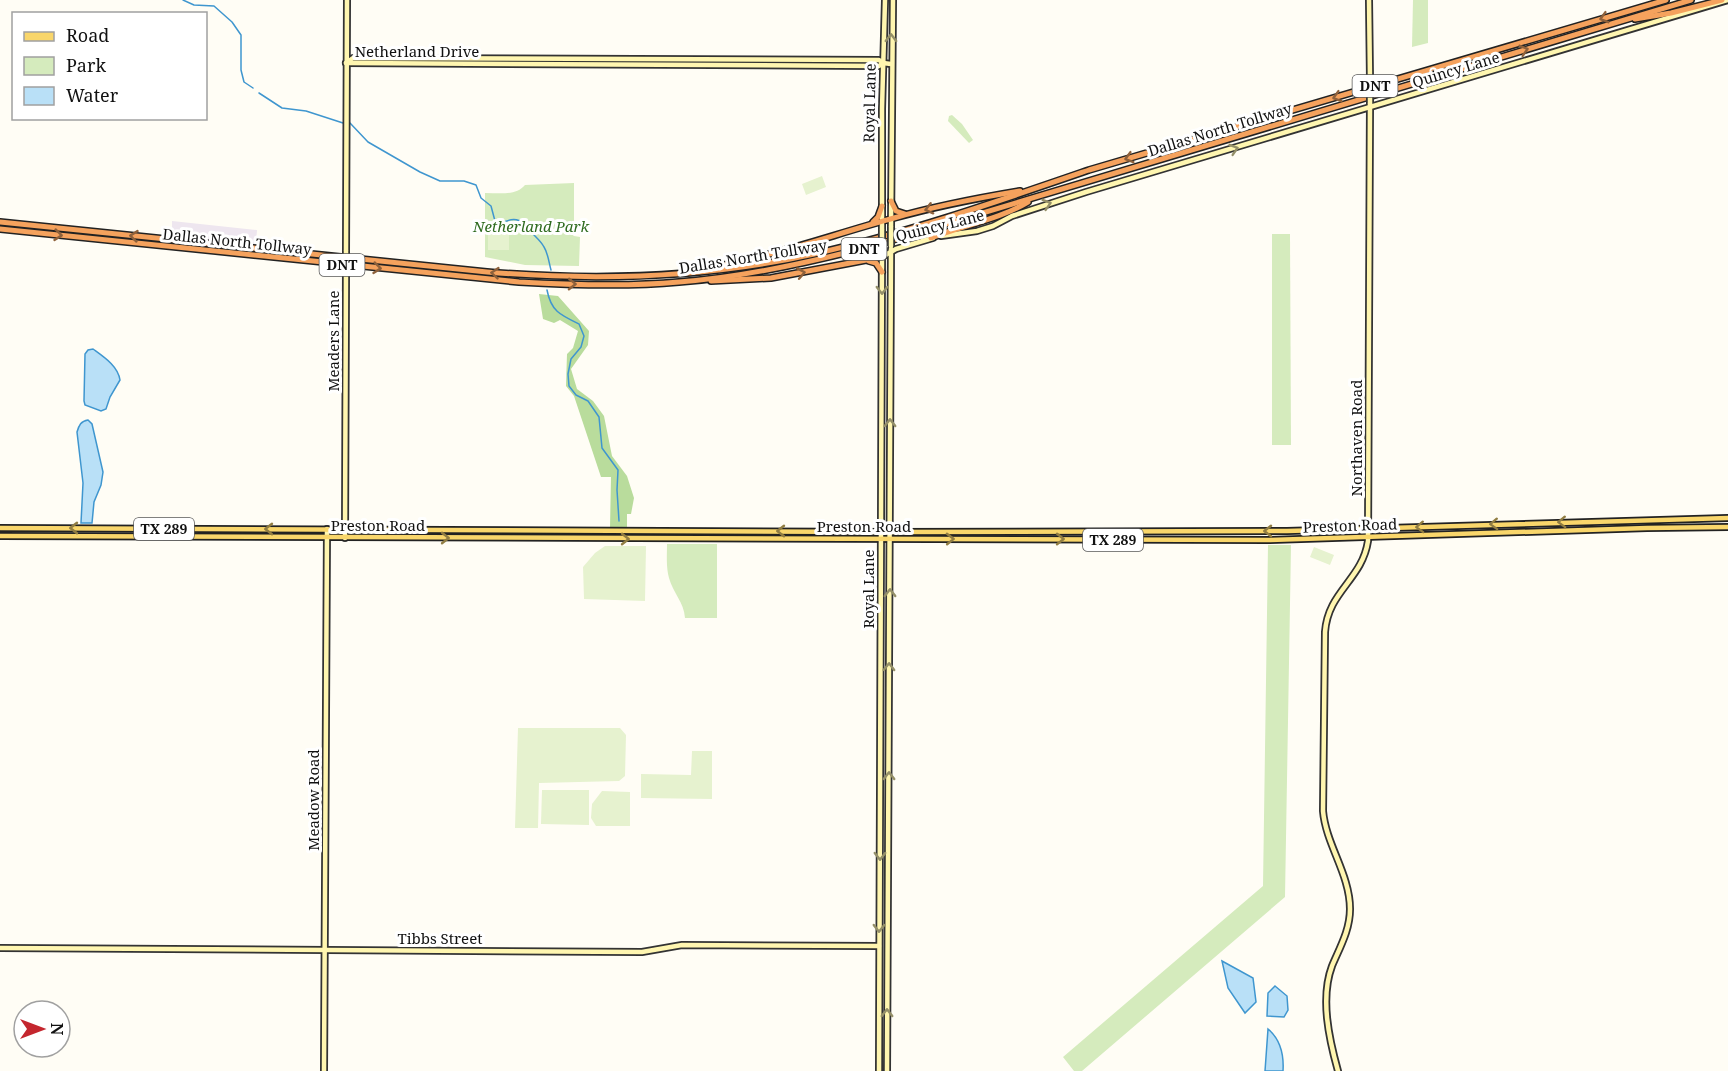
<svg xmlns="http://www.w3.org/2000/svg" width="1728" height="1071" viewBox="0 0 1728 1071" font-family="'Noto Serif',serif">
<rect width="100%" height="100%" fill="#fffdf5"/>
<path fill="#eee6ef" d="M172,221L257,230L256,244L172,236Z"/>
<g fill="#d5ebbd">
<path d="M1413,0H1428V43L1412,47Z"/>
<path d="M952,115L962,124L973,140L969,143L948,121L949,116Z"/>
<path d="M574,183V221L570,226V233L574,236L580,237L579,266L525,265L485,257V193C499,193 516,196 525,185Z"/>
<path d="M1272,234H1290L1291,445H1272Z"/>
<path d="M667,544H717V618H685C684,602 673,593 669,578C666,567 667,555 667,544Z"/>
<path d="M1268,545H1291L1285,897L1082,1071H1074L1063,1057L1263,886Z"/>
</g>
<path fill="#b9dc9c" d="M539,294L558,296L589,331L588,345L571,369L577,389L593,401L604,416L612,456L627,476L634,498L631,514H627V528H610L611,477H601L574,396L566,386L567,354L573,348L578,331L560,320L554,323L543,319Z"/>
<g fill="#e6f2cf">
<path d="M822,176L826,187L806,195L802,184Z"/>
<rect x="488" y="231" width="21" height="19"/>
<path d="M605,546H646L645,601L584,599L583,567L595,553Z"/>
<path d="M1314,547L1334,555L1330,565L1310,557Z"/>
<path d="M518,728H620L626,735L625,776L619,781L539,783L538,828H515Z"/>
<path d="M692,751H712V799L641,798V774L691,775Z"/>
<path d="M542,790H589V825L541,824Z"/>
<path d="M602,791L630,792V826H596L591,818L592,804Z"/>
</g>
<g fill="#b9e0f7" stroke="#3f96cf" stroke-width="1.5">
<path d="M93,349C104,357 118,366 120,380L110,397L106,409L101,411L85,405L84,401L85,354L88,350Z"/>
<path d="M88,420L92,424L103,472L101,485L94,502L92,523H81L83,483L77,432C79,425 81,421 88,420Z"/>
<path d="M1222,961L1253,978L1256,1002L1245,1013L1228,988Z"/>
<path d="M1275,986L1287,996L1288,1010L1284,1017L1267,1016L1268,993Z"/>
<path d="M1268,1029C1281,1040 1284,1055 1283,1071H1265Z"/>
</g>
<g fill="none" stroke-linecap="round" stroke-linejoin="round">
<g stroke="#3f96cf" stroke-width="1.5">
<path d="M183,0L194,5L214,6L232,22L241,35V70L244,82L253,88"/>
<path d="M259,93L282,108L306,111L343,123"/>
<path d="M350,123L368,142L420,172L440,181H464L476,185L481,198L491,206L495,221L500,224C518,214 523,222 535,236C538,239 542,243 544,247C548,253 549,263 551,270"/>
<path d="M547,290C551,311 560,315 579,324L584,336L581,347L571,359L568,374L569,386L576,395L588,401L599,417L602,448L618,470L617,490L619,521"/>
</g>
<g stroke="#333" stroke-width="8">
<g id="secondary">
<path d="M1369,0L1370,79"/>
<path d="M346,63L879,66L883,63L891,64"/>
<path d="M346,63L353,58L879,60L883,63"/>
<path d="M891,227L893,0"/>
<path d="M882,230V109L885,0"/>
<path d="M941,236L977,231L993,226L1012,216L1086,192L1728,0"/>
<path d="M346,251L347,0"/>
<path d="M882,257L896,249L933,238"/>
<path d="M345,538L346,270"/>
<path d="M0,948L642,952L682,945L879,946"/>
<path d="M324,1071L327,529"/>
<path d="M879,1071L882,249"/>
<path d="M887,1071L891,249"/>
<path d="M1338,1071C1329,1039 1320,998 1332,966C1340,947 1350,930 1350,909C1350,874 1326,845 1323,811L1325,632C1328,591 1362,580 1368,541L1370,103"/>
</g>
</g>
<g stroke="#222" stroke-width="8">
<g id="primary">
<path d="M0,528L890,532L1287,531L1728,518"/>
<path d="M0,536L1269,540L1647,528L1728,527"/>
</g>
</g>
<g stroke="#222" stroke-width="8">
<g id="highway">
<path d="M1635,19L1671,13L1722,0"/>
<path d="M891,201L896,211L905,214"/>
<path d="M0,222L487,272C596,281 707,278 814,254C907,233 999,201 1089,170L1666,0"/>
<path d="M873,222L878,217L882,206"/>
<path d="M0,229L519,282C572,285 626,287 679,282C746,277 812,262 876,245L1691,0"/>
<path d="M931,238C963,225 998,220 1028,202"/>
<path d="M869,261L876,263L882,272"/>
<path d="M727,264C784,253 838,233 894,218C936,206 978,198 1020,191"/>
<path d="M711,281L771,278L882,257"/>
</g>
</g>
<use href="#secondary" stroke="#fff6b0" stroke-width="4.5"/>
<use href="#primary" stroke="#f9d66b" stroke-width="4.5"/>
<use href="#highway" stroke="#f5a25d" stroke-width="5"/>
<g stroke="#333" stroke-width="8" stroke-linecap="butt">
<g id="secondary-bridge">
<path d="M1370,79V103"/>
<path d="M882,230V249"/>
<path d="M891,246V227"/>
<path d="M346,270V251"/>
</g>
</g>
<use href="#secondary-bridge" stroke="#fff6b0" stroke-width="4.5"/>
</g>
<defs><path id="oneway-chevron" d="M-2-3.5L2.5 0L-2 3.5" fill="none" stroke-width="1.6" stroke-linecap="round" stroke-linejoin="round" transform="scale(1.5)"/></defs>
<g stroke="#8e613b">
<use href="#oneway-chevron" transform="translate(1604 18) rotate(164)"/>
<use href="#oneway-chevron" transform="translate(1524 50) rotate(-17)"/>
<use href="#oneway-chevron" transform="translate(1337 97) rotate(164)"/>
<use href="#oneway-chevron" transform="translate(1129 158) rotate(164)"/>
<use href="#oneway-chevron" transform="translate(929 209) rotate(166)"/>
<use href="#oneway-chevron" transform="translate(58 235) rotate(6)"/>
<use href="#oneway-chevron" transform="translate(134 236) rotate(-174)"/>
<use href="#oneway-chevron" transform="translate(377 268) rotate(6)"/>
<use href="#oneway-chevron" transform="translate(495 273) rotate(-175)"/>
<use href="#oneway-chevron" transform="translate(801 273) rotate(-11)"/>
<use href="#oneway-chevron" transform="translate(572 284) rotate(1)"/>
</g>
<g stroke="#948f68">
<use href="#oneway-chevron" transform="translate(891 38) rotate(-89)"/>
<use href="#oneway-chevron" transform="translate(1234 149) rotate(-17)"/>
<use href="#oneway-chevron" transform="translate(1047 204) rotate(-17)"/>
<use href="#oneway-chevron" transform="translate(882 290) rotate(90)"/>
<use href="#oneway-chevron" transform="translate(890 423) rotate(-90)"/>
<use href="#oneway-chevron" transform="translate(890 593) rotate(-90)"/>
<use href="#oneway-chevron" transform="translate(889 667) rotate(-89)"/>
<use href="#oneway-chevron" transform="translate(889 776) rotate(-90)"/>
<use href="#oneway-chevron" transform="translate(880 856) rotate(90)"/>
<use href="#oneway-chevron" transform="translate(879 928) rotate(90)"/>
<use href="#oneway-chevron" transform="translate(887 1013) rotate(-90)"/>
</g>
<g stroke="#917d42">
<use href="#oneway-chevron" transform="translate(1562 522) rotate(178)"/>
<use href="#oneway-chevron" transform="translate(1494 524) rotate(178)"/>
<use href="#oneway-chevron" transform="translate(1420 527) rotate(178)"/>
<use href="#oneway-chevron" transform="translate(74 528) rotate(-180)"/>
<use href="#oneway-chevron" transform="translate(269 529) rotate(-180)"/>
<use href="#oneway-chevron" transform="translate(781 531) rotate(-180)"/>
<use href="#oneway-chevron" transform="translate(1268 531) rotate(180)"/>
<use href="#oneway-chevron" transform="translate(445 538)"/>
<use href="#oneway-chevron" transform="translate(625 539)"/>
<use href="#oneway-chevron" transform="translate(950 539) rotate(-1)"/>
<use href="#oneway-chevron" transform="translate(1060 539)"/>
</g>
<g text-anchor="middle" stroke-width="6" stroke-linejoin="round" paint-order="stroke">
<g fill="#fff" stroke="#585858" stroke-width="1.5">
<rect x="1352.5" y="75" width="45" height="22" rx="4.5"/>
<rect x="841.5" y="238" width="45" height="22" rx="4.5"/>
<rect x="319.5" y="254" width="45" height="22" rx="4.5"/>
<rect x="134" y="518" width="60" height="22" rx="4.5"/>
<rect x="1083" y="529" width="60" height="22" rx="4.5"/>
</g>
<g font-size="14" font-weight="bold" fill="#111">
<text x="1375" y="91">DNT</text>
<text x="864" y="254">DNT</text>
<text x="342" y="270">DNT</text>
<text x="164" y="534">TX 289</text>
<text x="1113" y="545">TX 289</text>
</g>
<g font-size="15" fill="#111" stroke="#fff">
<text x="417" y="57">Netherland Drive</text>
<text transform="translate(1456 70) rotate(-17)" y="5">Quincy Lane</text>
<text transform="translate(870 103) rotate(-89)" y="5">Royal Lane</text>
<text transform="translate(1220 130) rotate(-17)" y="5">Dallas North Tollway</text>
<text transform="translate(940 226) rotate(-14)" y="5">Quincy Lane</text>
<text transform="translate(237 242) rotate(6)" y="5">Dallas North Tollway</text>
<text transform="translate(753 257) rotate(-9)" y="5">Dallas North Tollway</text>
<text transform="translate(334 341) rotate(-90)" y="5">Meaders Lane</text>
<text transform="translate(1357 438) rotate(-90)" y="5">Northaven Road</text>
<text x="378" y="531">Preston Road</text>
<text transform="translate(1350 526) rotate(-2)" y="5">Preston Road</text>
<text x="864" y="532">Preston Road</text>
<text transform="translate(869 589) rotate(-90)" y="5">Royal Lane</text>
<text transform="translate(314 800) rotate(-90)" y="5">Meadow Road</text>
<text x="440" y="944">Tibbs Street</text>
</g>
<g font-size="15" font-style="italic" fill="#2f6b1f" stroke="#fff">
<text x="531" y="232">Netherland Park</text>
</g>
</g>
<rect x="12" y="12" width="195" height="108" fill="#ffffff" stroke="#a0a0a0" stroke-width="1.5"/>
<rect x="24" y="32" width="30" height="9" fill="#f9d66b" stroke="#a0a0a0" stroke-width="1.5"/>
<text x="66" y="42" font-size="18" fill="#111111">Road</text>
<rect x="24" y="57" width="30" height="18" fill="#d5ebbd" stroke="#a0a0a0" stroke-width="1.5"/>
<text x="66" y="72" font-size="18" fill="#111111">Park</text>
<rect x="24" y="87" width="30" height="18" fill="#b9e0f7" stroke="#a0a0a0" stroke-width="1.5"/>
<text x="66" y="102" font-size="18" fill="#111111">Water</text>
<g transform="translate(42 1029) rotate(90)"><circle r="28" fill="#ffffff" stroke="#a0a0a0" stroke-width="1.5"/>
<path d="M0-4.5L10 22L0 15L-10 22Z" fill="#c4262e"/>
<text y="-9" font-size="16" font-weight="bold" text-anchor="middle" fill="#111111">N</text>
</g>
</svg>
